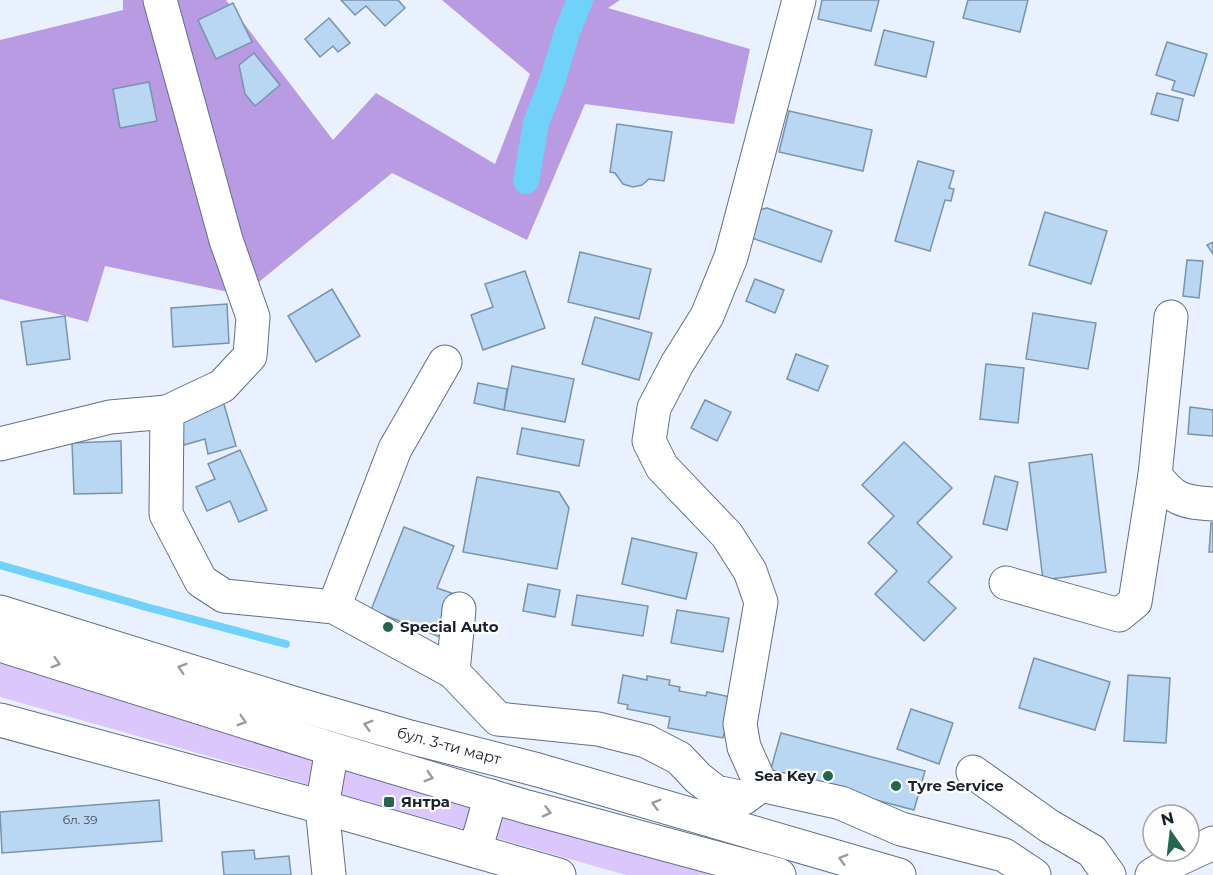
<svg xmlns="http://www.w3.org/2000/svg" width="1213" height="875" viewBox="0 0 1213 875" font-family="Montserrat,sans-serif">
<rect width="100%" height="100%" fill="#eaf1fe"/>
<path fill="#dcc7fd" d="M0,645L779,875H626L0,697Z"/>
<path fill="#b99be4" d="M123,0H226L333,140L376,93L495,164L530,74L442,0H620L608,8L750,49L734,124L585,104L527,240L392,173L243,295L105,266L88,322L0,299V40L123,10Z"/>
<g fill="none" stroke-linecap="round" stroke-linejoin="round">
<path stroke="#70d1f9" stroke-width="8" d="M0,565L150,608L286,644"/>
<path stroke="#70d1f9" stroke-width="26" d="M526,181L536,123L552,82L567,32L580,0"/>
</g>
<g fill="#b9d7f2" stroke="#7793ad" stroke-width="1.5">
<path d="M341,0H398L405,8L385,26L366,6L355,15Z"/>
<path d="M822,0H879L871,31L818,19Z"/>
<path d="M968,0H1028L1020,32L963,18Z"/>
<path d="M233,3L252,42L216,59L198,20Z"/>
<path d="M329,18L350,43L338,52L333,46L320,57L305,39Z"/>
<path d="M884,30L934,42L926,77L875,65Z"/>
<path d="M1167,42L1207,54L1194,96L1172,90L1175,81L1156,75Z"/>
<path d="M254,53L280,85L255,106L245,94L239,65Z"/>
<path d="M149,82L157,121L120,128L113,89Z"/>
<path d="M1157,93L1183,99L1178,121L1151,114Z"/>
<path d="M789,111L872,130L863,171L779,152Z"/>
<path d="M617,124L672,132L664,181L649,179L642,185L633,187L623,184L615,173L610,172Z"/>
<path d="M918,161L954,171L949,188L954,189L951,201L945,200L930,251L895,241Z"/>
<path d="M767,208L832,231L821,262L749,237L758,210Z"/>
<path d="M1045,212L1107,231L1091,284L1029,265Z"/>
<path d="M1213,242V254L1207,245Z"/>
<path d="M580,252L651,269L639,319L568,302Z"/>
<path d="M1187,260L1203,261L1199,298L1183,296Z"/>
<path d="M525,271L545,328L483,350L471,315L493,307L485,284Z"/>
<path d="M755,279L784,290L775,313L746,301Z"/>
<path d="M332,289L360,336L316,362L288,316Z"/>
<path d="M227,304L229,343L173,347L171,308Z"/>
<path d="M1033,313L1096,323L1088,369L1026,359Z"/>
<path d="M65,316L70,359L27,365L21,322Z"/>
<path d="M595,317L652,333L639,380L582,364Z"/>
<path d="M796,354L828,366L818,391L787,379Z"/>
<path d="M986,364L1024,368L1018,423L980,419Z"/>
<path d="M512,366L574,379L565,422L504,410Z"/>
<path d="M478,383L507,389L504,410L474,403Z"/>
<path d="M705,400L731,412L717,441L691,428Z"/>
<path d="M223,401L236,446L208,454L205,439L184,445L176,415Z"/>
<path d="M1190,407L1213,410V436L1188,434Z"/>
<path d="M522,428L584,440L579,466L517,454Z"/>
<path d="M121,441L122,493L74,494L72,443Z"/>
<path d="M904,442L952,488L917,523L952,557L928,582L956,608L924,641L875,594L897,571L868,543L894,516L862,485Z"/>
<path d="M240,450L267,510L239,522L230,501L207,511L196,487L215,479L208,464Z"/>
<path d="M1092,454L1106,572L1043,580L1029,463Z"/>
<path d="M995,476L1018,482L1007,530L983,524Z"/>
<path d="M477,477L559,492L569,508L557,569L463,552Z"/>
<path d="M1211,523H1213V552H1209Z"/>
<path d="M404,527L454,546L437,588L457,595L440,637L371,610Z"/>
<path d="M632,538L697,553L686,599L622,584Z"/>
<path d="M528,584L560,590L555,617L523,611Z"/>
<path d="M577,595L648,606L643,636L572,625Z"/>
<path d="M677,610L729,618L723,652L671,643Z"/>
<path d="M1034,658L1110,682L1095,730L1019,708Z"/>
<path d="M623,675L647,680V676L670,680L669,685L680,687L679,691L706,696L707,692L735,698L729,735L724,734L723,738L668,728L670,717L627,709L628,705L618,703Z"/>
<path d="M1128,675L1170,678L1166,743L1124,741Z"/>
<path d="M911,709L953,723L939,764L897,749Z"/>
<path d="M781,733L925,771L914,810L770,772Z"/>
<path d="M159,800L162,841L2,853L0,812Z"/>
<path d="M254,850L255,859L289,856L291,875H224L222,852Z"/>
</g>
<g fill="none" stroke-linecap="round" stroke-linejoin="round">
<g stroke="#606e8c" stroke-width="35">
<g id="minor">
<path d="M160,0L226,240L253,317L250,356L222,386L167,412L166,514L201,581L224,596L334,607L453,672L498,719L598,729L646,741L679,758L698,778L716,792L744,798L761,785"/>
<path d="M0,444L110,417L167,412"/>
<path d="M1155,475C1174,500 1182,502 1213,504"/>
<path d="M1006,583L1119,615L1135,602L1155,475L1171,317"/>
<path d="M334,607L395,449L445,362"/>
<path d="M0,612L293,703L410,737L538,770L899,875"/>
<path d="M0,645L332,749L527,807L779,875"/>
<path d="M453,672L459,609"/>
<path d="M0,720L322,807L559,875"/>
<path d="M973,772L1049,826L1092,851L1109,875"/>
<path d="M761,785L744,747L740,724L761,602L750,571L727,535L662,467L649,441L654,408L677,364L707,316L731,257L799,0"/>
<path d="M761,785L841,803L901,829L1004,855L1034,875"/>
<path d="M475,851L491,796"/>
<path d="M329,875L322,807L332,749"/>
<path d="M1152,875L1179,859L1213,843"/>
</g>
</g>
<use href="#minor" stroke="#fff" stroke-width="33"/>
</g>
<defs><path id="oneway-chevron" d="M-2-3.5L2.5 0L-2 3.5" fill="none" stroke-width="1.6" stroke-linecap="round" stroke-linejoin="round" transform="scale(1.5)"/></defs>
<g stroke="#989ba0">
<use href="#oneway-chevron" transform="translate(56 663) rotate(17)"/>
<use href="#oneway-chevron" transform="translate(182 668) rotate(-163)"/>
<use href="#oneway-chevron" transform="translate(242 721) rotate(17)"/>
<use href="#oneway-chevron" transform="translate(368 725) rotate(-164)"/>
<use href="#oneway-chevron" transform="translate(429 777) rotate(17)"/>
<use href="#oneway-chevron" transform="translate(656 804) rotate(-164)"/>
<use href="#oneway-chevron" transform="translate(547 812) rotate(15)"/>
<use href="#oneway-chevron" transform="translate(843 859) rotate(-164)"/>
</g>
<g fill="#256451" stroke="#fefefe" stroke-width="2">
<circle cx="388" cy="627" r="6"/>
<circle cx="828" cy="776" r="6"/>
<circle cx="896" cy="786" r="6"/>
<rect x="383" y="796" width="12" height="12" rx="3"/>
</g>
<g text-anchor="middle" stroke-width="4.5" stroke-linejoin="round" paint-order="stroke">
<g font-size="12" fill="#424e5e">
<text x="80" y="824">бл. 39</text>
</g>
<g font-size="15" font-weight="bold" fill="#1b202d" stroke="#fefefe" text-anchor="start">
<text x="400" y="632">Special Auto</text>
<text x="816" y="781" text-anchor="end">Sea Key</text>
<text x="908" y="791">Tyre Service</text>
<text x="401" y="807">Янтра</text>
</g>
<g font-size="15" fill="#1b202d" stroke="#fefefe">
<text transform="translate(449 746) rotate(15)" y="5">бул. 3-ти март</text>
</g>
</g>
<g transform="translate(1171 833) rotate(346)"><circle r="28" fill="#fefefe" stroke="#a3a5aa" stroke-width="1.5"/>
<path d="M0-4.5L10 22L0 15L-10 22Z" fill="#256451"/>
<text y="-9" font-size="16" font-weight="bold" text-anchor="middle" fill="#1b202d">N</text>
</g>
</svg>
